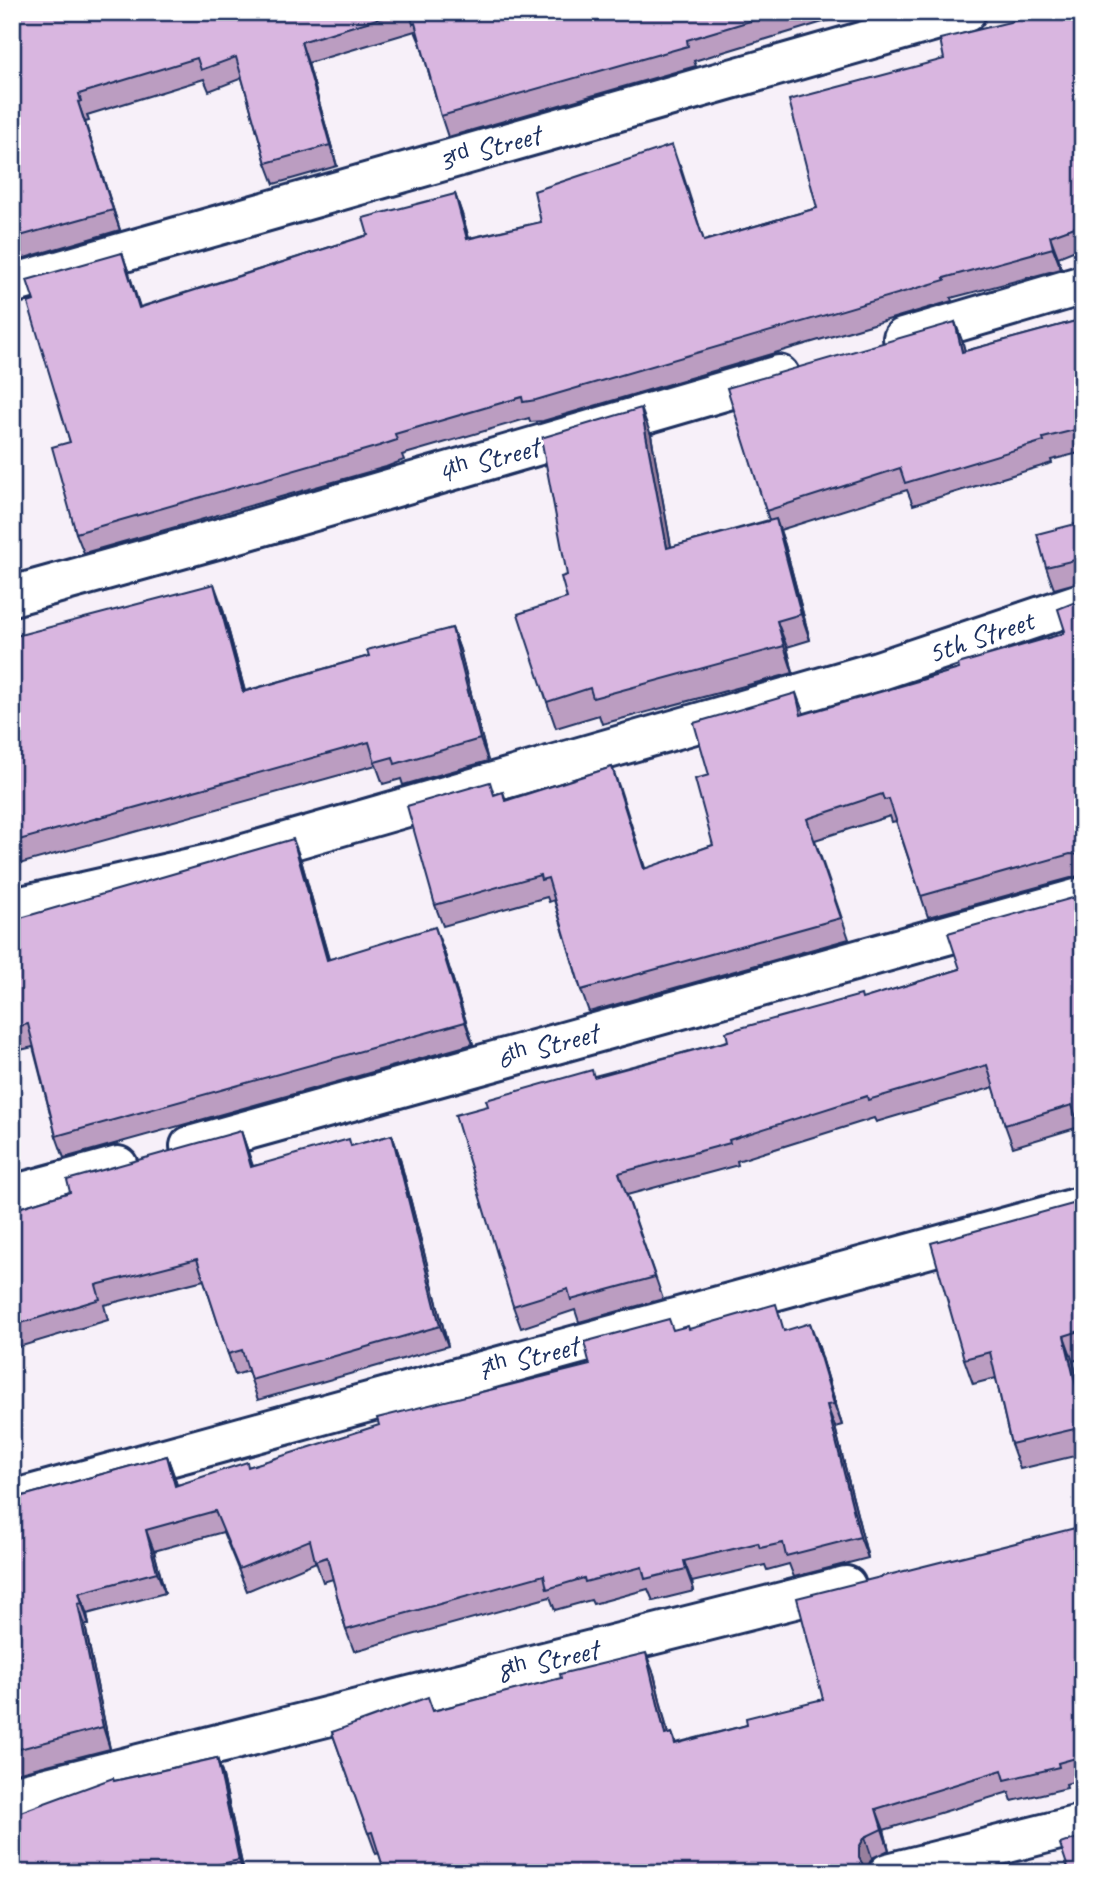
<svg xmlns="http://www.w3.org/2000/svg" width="1095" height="1885" viewBox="0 0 1095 1885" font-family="Caveat,sans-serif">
<rect width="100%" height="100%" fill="#f7f0f9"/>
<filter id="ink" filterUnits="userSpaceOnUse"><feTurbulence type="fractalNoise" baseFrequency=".0143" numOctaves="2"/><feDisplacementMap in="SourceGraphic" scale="14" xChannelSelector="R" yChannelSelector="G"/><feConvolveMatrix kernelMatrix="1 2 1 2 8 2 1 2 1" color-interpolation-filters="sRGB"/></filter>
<g filter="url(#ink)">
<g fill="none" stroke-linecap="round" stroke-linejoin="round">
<g stroke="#1b2f5e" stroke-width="44">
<g id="street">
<path d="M12,284L966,12"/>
<path d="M903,338L1083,285"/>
<path d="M12,596L242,532L779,375"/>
<path id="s1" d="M12,908L213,863L878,671L1083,602"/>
<path d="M190,1146L1083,897"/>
<path d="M12,1195L118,1166"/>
<path d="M12,1500L1083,1206"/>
<path d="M12,1796L846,1586"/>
<path d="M888,1873L1083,1824"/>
</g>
</g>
<use href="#street" stroke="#fff" stroke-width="38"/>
</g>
<g fill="#bb9dc1" stroke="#1b2f5e" stroke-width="2">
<path d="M34,12H856L694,61L696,66L448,137L441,116L421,45L415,31L308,63L337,166L274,184L266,163L242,78L209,91L204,79L87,115L89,121L85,122L120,230L21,259L12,234Z"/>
<path d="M1083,12V247L1058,257L1061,269L951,298L952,301L543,421L530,422L529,418L402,455L404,460L386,467L84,553L76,533L70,442L34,301L122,253L140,307L368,235L455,194L462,214L469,238L541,222L680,165L704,241L817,208L944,59Z"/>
<path d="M1083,319V452L1051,460L1052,463L913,505L907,490L780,530L785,545L810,640L787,647L793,673L602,724L599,715L556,728L547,702L567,598V575L651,435L671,547L769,520L766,511L955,322L965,351Z"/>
<path d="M1083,522V581L1054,589L1046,567Z"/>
<path d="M1083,599V876H1078L928,917L896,821L892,822L890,816L815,840L849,939L589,1012L581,990L554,900L549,902L547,897L443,926L435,905L495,794L503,792L506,800L612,767L645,869L713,845L709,775L796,693L804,714L959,669L1062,634L1065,631Z"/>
<path d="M222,606L245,691L369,656L452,628L460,650L488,761L403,785L401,779L383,784L376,765L12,866V637Z"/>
<path d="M301,860L329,959L443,948L473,1044L64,1158L56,1136L33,1047L12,1052V907L18,919Z"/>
<path d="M1083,895L1079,1127L1013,1147L1005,1125L994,1087L876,1122L874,1118L737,1161L738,1165L627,1195L663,1299L579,1322L575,1310L521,1328L513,1306L594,1076L728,1041L960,969Z"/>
<path d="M241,1131L253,1166L352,1146L392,1135L399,1155L448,1346L258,1400L248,1371L235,1375L204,1280L104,1305L108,1320L12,1349V1210L70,1192Z"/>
<path d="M1083,1200V1358L1073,1361L1083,1402V1454L1020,1469L1011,1444L996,1378L973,1384L964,1359L1080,1202Z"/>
<path d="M689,1329L785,1331L818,1344L842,1425L835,1427L868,1558L794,1577L789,1564L767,1570L765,1565L692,1582L694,1591L653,1601L648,1589L593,1604L591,1600L555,1610L550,1597L354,1651L346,1630L333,1579L323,1582L316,1562L247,1591L223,1532L154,1551L165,1593L87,1614L89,1625H85L110,1749L12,1774V1499L167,1456L177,1485L248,1467L590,1365L674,1330Z"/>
<path d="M1083,1526V1779L1066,1784L1067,1788L1012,1801L1009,1792L884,1830L889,1850L872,1858L867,1869L874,1873H385L379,1853L376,1854L332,1732L433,1711L654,1674L668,1734L672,1733L676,1743L747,1725L823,1699Z"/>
<path d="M217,1758L223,1776L244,1873H12L114,1781Z"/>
</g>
<g fill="#987f9d" stroke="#1b2f5e" stroke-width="2">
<path d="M301,42L308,63L337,166L330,145Z"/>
<path d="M78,102L85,122L120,230L113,210Z"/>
<path d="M455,194L462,214L474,259L467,239Z"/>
<path d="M1050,236L1058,257L1061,269L1053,248Z"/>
<path d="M122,253L129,273L146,328L139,308Z"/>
<path d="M955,322L963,343L970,373L962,352Z"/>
<path d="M641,408L651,435L676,574L667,548Z"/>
<path d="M776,519L785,545L810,640L801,614Z"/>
<path d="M214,584L222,606L251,714L243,692Z"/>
<path d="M777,621L787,647L793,673L784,646Z"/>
<path d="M452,628L460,650L488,761L480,739Z"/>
<path d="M612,767L620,789L652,890L644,869Z"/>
<path d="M293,839L301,860L335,982L327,960Z"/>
<path d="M435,927L443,948L473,1044L465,1022Z"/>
<path d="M241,1131L248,1152L259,1187L251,1167Z"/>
<path d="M392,1135L399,1155L448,1346L440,1326Z"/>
<path d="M810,1323L818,1344L842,1425L834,1404Z"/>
<path d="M1064,1336L1073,1361L1083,1402V1415Z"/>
<path d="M827,1405L835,1427L868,1558L860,1537Z"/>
<path d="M167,1456L175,1478L183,1507L175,1486Z"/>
<path d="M146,1530L154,1551L165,1593L157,1572Z"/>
<path d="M684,1561L692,1582L694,1591L686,1569Z"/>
<path d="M79,1593L87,1614L89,1625L82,1603Z"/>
<path d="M78,1604L85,1625L110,1749L103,1727Z"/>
<path d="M646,1653L654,1674L673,1756L665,1735Z"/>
<path d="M217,1758L223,1776L244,1873L239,1860Z"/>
<path d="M876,1809L884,1830L889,1850L882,1829Z"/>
<path d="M865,1837L872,1858L867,1868V1873L859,1858V1847Z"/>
</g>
<g fill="#d9b6e0" stroke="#1b2f5e" stroke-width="2">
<path d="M34,12H400L301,42L330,145L266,163L236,57L201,70L197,58L79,94L81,101L78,102L113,210L13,238L12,234V19Z"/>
<path d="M409,12H780L687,40L688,46L441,116L415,23L413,24Z"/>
<path d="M1040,12H1083V224L1050,236L1053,248L944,278L945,280L536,400L523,402L522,397L395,434L397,440L379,446L76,533L52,447L70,442L28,303L34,301L27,280L122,253L139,308L368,235L363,218L455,194L467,239L541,222L534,191L672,145L704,241L817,208L789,100L944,59L940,39L1018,20Z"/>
<path d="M1083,319V428L1043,438L1044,441L905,483L900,468L766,511L727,388L955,322L962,352Z"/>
<path d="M641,408L667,548L776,519L801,614L777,621L784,646L593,698L590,688L547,702L518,614L567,598L561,577L567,575L541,438Z"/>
<path d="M1083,522V561L1079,559L1046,567L1037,534Z"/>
<path d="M214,584L243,692L369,656L367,650L452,628L480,739L395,764L393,757L375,762L369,742L12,842V637Z"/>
<path d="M1083,599V855L1070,854L921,896L889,799L884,800L882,794L807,819L841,918L581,990L548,878L541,880L540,875L435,905L407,806L490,782L494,795L503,792L505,801L612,767L644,869L713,845L695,779L709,775L694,723L796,693L801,715L959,669L958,664L1062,634L1065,631L1058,609Z"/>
<path d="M293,839L327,960L435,927L465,1022L56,1136L28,1024L12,1028V907L17,919Z"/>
<path d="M1083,895V1140L1072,1105L1005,1125L987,1065L868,1100L867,1096L729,1140L730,1143L619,1173L655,1277L571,1300L568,1289L513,1306L455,1115L488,1106L486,1100L592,1070L594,1077L728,1041L726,1032L861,995L862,999L960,969L948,933Z"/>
<path d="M241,1131L251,1167L349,1139L351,1146L392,1135L440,1326L251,1380L242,1350L228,1354L197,1259L96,1285L100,1299L12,1326V1210L70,1192L67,1180Z"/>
<path d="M1083,1200V1330L1064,1336L1083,1415V1427L1011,1444L990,1352L964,1359L931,1243L1080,1202Z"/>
<path d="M776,1304L784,1331L810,1323L834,1404L827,1405L860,1537L786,1556L783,1543L760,1548L758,1543L684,1561L686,1569L645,1579L642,1567L585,1582L584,1578L547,1589L544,1575L346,1630L327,1557L315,1561L310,1540L239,1569L215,1511L146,1530L157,1572L79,1593L82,1603L78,1604L103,1727L12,1751V1499L167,1456L175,1486L247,1462L248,1467L379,1425L377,1418L590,1365L584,1342L669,1319L673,1330L688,1326L689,1329Z"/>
<path d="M1083,1526V1756L1058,1763L1059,1767L1005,1780L1002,1770L876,1809L882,1829L865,1837L859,1847V1858L865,1868L874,1873H610L609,1870L602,1873H385L372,1832L368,1833L332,1732L428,1697L433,1711L561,1678L560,1674L646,1653L665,1735L672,1733L675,1744L747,1725L746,1718L823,1699L797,1598Z"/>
<path d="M217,1758L239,1860L182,1873H12V1815L113,1778L114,1781Z"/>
<path d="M1083,1836V1873H1052L1068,1868L1060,1844Z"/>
</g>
</g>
<g text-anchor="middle" stroke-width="6" stroke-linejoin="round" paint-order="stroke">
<g font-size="30" fill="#1b2f5e" stroke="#fff">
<text transform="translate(489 148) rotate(-16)" y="10">3ʳᵈ Street</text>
<text transform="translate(488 460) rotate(-16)" y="10">4ᵗʰ Street</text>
<text dy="10" stroke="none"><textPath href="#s1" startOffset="1006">5th Street</textPath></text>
<text transform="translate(547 1046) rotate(-16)" y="10">6ᵗʰ Street</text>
<text transform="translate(527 1358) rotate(-15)" y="10">7ᵗʰ Street</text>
<text transform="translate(547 1661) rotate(-14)" y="10">8ᵗʰ Street</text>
</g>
</g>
<rect width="1095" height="1885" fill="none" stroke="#fff" stroke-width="42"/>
<rect x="21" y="21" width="1053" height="1843" fill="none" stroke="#1b2f5e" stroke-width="2.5" filter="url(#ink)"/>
</svg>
